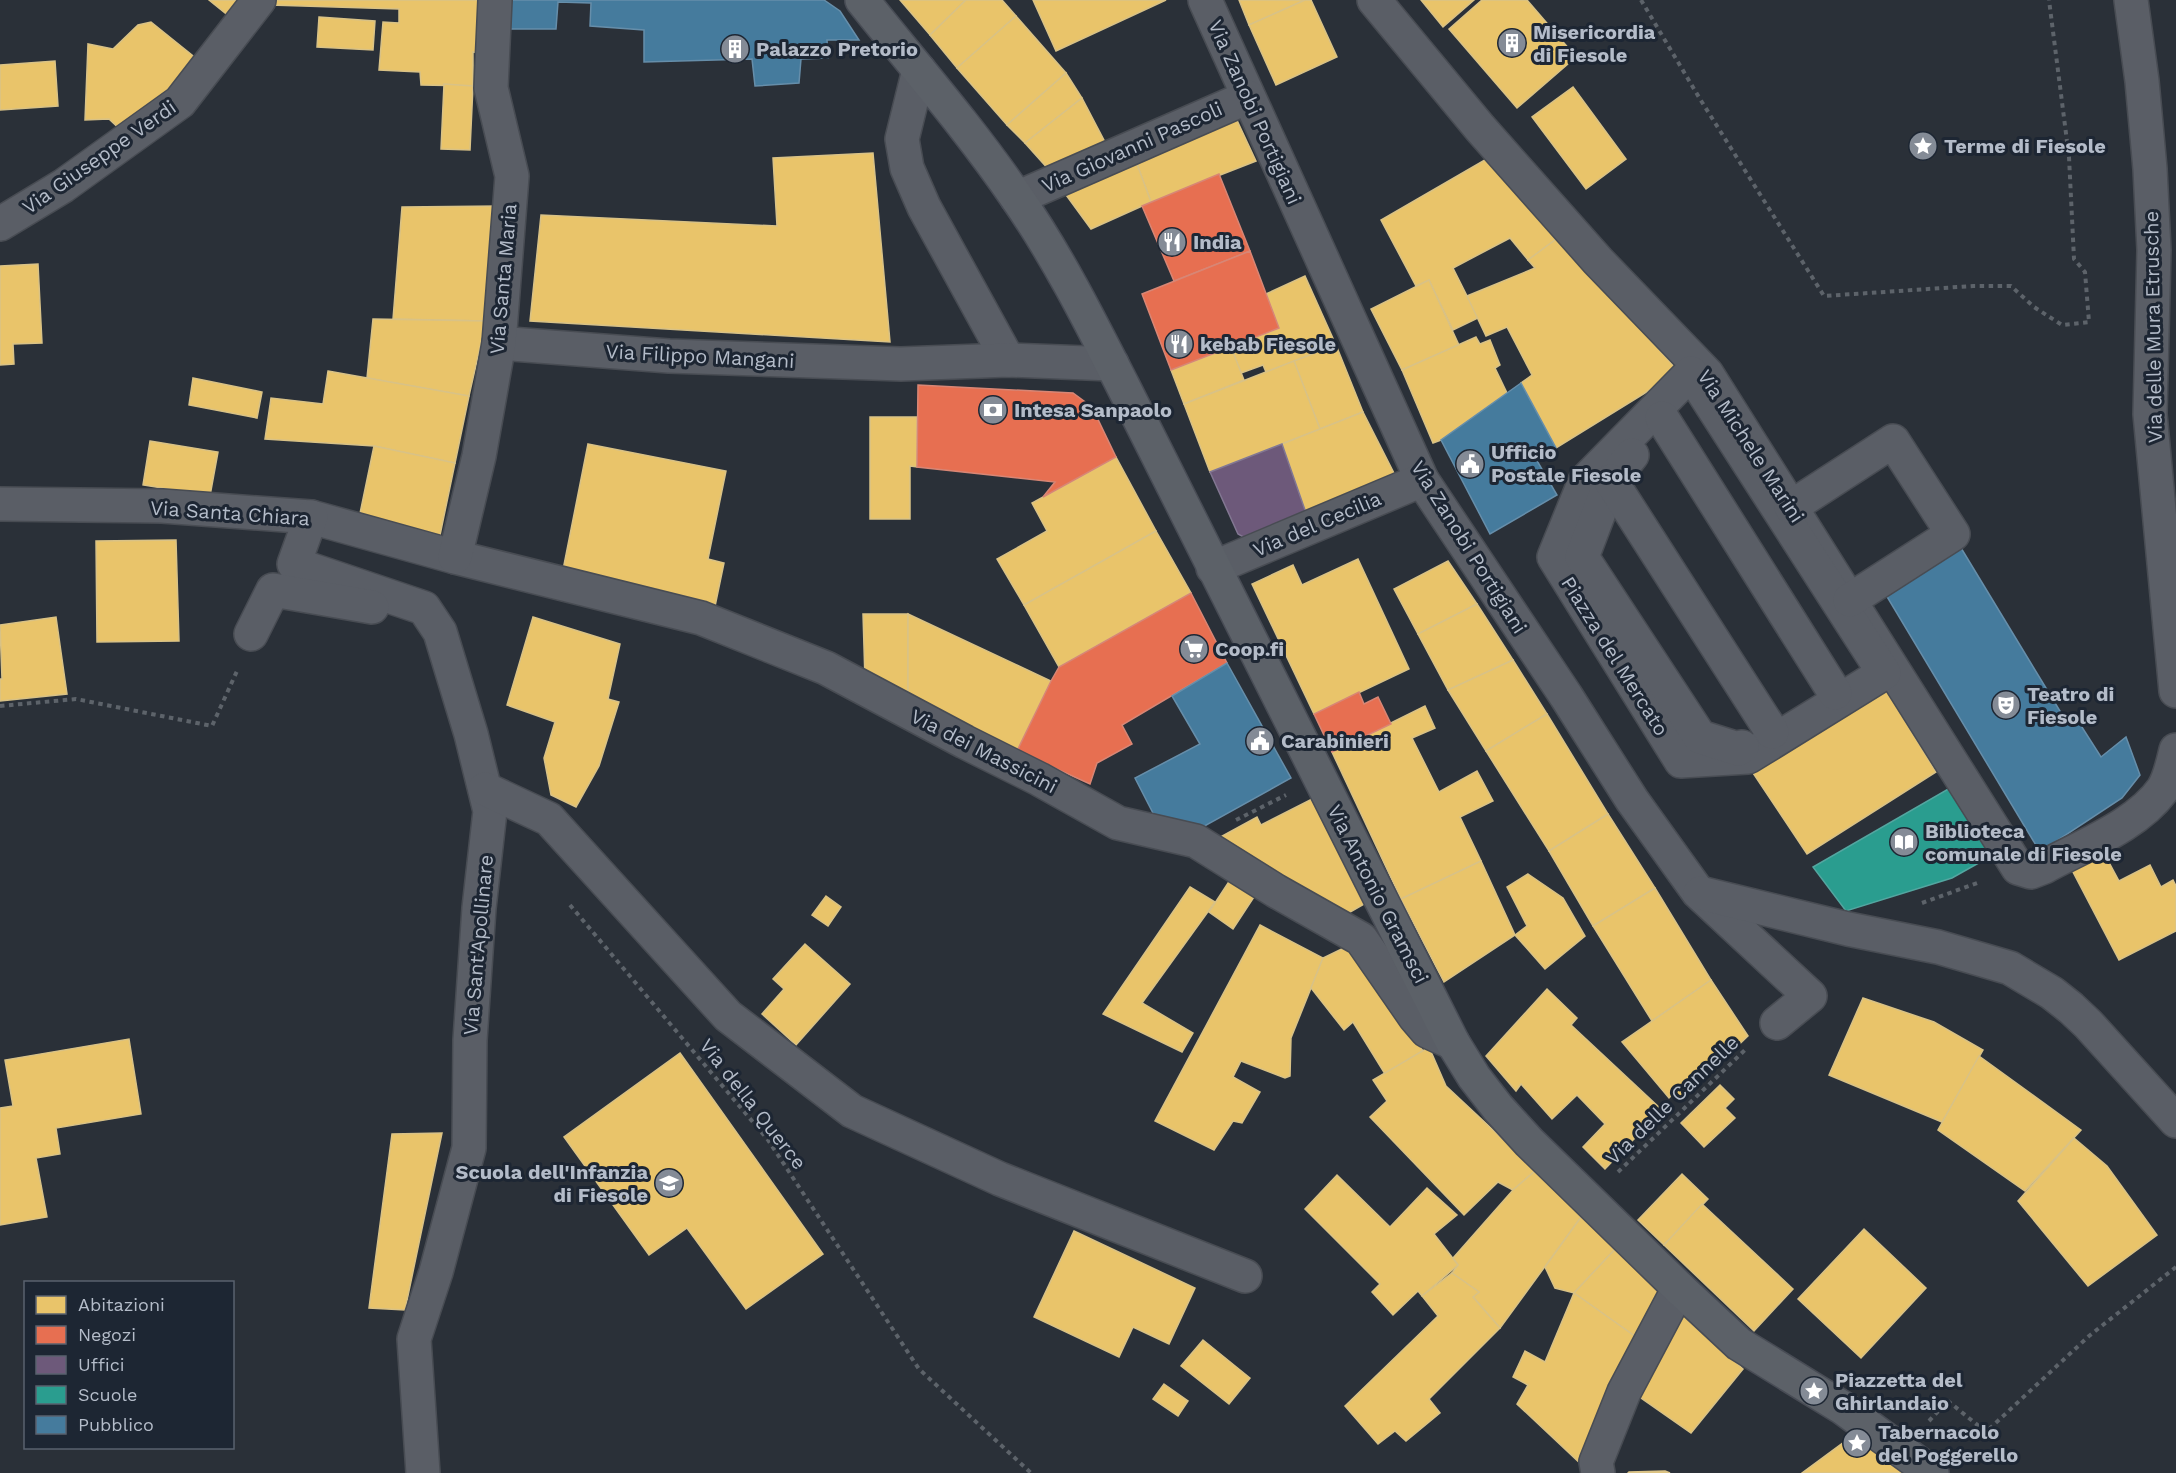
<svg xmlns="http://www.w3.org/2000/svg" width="2176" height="1473" viewBox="0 0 2176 1473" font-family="'Work Sans',sans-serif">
<rect width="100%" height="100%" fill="#2a3038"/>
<g fill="#e9c46a" stroke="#d9c286" stroke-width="1.5">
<path d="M209,0H244L230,17Z"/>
<path d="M275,0H487L483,54L473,52V86L421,85L420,72L379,70L383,22L399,23V9L271,5Z"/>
<path d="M900,0H966L930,35Z"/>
<path d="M966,0H1002L1016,16L957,68L930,35Z"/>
<path d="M1033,0H1166L1056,51Z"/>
<path d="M1239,0H1305L1249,25Z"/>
<path d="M1305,0H1311L1337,57L1276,85L1249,25Z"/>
<path d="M1421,0H1474L1443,27Z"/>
<path d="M1482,0H1527L1576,57L1517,108L1449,29Z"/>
<path d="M1016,16L1066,73L1007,125L957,68Z"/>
<path d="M319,17L375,21L373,50L317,47Z"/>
<path d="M151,22L197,59L125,134L109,119L85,120L88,44L113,49L138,25Z"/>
<path d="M55,61L58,106L0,110V65Z"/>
<path d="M1066,73L1082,98L1025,143L1007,125Z"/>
<path d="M444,84L473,86L470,150L441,149Z"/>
<path d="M1573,87L1626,159L1586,189L1532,117Z"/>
<path d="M1082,98L1107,146L1051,172L1025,143Z"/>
<path d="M1235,116L1256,161L1151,202L1134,156Z"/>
<path d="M873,153L890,342L530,321L541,215L777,226L773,158Z"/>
<path d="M1134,156L1151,202L1091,229L1061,188Z"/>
<path d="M1490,157L1559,237L1528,260L1510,238L1453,268L1478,318L1453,330L1429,280L1416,286L1381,220Z"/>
<path d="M498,206L486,321L393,319L402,207Z"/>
<path d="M1559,237L1679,372L1556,448L1521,383L1532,375L1507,327L1486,336L1467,296L1535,268L1528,260Z"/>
<path d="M38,264L42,343L13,344L14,364L0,365V266Z"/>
<path d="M1305,276L1336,345L1266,372L1263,365L1241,373L1231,347L1279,328L1266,294Z"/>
<path d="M1429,280L1459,345L1402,370L1371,309Z"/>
<path d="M373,319L486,321L469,396L367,378Z"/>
<path d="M1476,337L1480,344L1490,340L1500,365L1495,368L1507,393L1441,440L1433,443L1402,370Z"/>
<path d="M1336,345L1363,412L1320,429L1294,361Z"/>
<path d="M1231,347L1244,380L1184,404L1171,370Z"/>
<path d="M1294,361L1320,429L1210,472L1184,404Z"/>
<path d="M328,371L469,396L455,463L374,446L265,439L271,398L323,404Z"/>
<path d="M193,378L262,392L257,418L189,405Z"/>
<path d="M1363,412L1397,479L1306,513L1282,444Z"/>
<path d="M870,417H917V467L910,466V519H870Z"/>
<path d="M150,441L218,452L210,496L143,485Z"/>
<path d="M588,444L726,471L708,559L724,563L714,611L561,580Z"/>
<path d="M374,446L455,463L439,540L358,523Z"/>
<path d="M1116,457L1156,531L1024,605L997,559L1047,531L1032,503Z"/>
<path d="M1156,531L1191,593L1059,667L1024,605Z"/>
<path d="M176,540L179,641L97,642L96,541Z"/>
<path d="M1358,559L1409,669L1314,714L1252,584L1293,565L1302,585Z"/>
<path d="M1448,561L1477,604L1418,634L1394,589Z"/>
<path d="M1477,604L1513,660L1448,690L1418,634Z"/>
<path d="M863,614H908V698L865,680Z"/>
<path d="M908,614L1051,681L1017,751L908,698Z"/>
<path d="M56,617L67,694L0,701V679H2L0,625Z"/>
<path d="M533,617L620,644L608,699L619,702L599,766L576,807L551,795L544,758L555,722L507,705Z"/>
<path d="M1513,660L1547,714L1486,751L1448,690Z"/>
<path d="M1885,688L1936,772L1807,854L1753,773Z"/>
<path d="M1425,706L1435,728L1412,738L1439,792L1477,771L1493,801L1460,817L1481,861L1401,899L1332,752Z"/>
<path d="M1547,714L1608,814L1549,851L1486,751Z"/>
<path d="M1314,798L1366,903L1340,918L1213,841L1257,817L1261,825Z"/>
<path d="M1608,814L1655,888L1593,926L1549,851Z"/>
<path d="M2104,853L2119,881L2150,865L2161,887L2173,880L2176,886V931L2119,960L2072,870Z"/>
<path d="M1481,861L1515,935L1444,982L1401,899Z"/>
<path d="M1528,874L1563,898L1585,936L1545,969L1515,935L1527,926L1507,887Z"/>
<path d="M1230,880L1254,897L1233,929L1209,912Z"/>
<path d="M1190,887L1215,902L1142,1003L1193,1033L1182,1052L1103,1014Z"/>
<path d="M1655,888L1711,980L1652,1021L1593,926Z"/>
<path d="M826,896L841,907L828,926L812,915Z"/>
<path d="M1260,925L1323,958L1291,1038L1290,1076L1285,1078L1241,1061L1233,1077L1260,1092L1242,1123L1233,1121L1214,1150L1155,1121Z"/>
<path d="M805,944L850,984L796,1045L762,1014L784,989L773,979Z"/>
<path d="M1352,944L1423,1051L1385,1074L1353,1022L1344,1030L1311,988L1323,958Z"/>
<path d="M1711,980L1748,1036L1681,1100L1675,1092L1669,1098L1622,1042Z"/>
<path d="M1547,989L1577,1018L1571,1025L1662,1110L1605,1169L1583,1147L1605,1124L1577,1095L1552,1119L1521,1084L1516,1091L1486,1056Z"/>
<path d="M1863,998L1934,1022L1983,1050L1942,1122L1829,1075Z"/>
<path d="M129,1039L141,1114L56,1128L60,1154L36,1158L47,1217L0,1225V1108L13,1106L5,1060Z"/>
<path d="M1429,1047L1446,1086L1536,1170L1513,1190L1498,1182L1464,1215L1370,1117L1387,1101L1373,1080Z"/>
<path d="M680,1053L823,1254L746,1309L687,1228L649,1255L564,1137Z"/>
<path d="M1979,1056L2081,1130L2025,1191L1938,1130Z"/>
<path d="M1720,1085L1734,1099L1725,1108L1735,1118L1704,1147L1681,1123Z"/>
<path d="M442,1133L405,1310L369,1308L392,1134Z"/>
<path d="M2074,1138L2107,1166L2157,1235L2088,1286L2018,1201Z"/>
<path d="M1536,1170L1584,1213L1500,1328L1473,1297L1479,1292L1452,1273L1458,1265L1453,1258L1513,1190Z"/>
<path d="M1682,1174L1708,1199L1664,1245L1638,1220Z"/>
<path d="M1337,1175L1390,1227L1427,1188L1457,1215L1434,1234L1458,1265L1422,1296L1418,1291L1393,1315L1372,1292L1380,1284L1305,1209Z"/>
<path d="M1702,1204L1793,1289L1754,1331L1664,1245Z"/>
<path d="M1584,1213L1619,1245L1574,1293L1555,1288L1545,1267Z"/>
<path d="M1864,1229L1926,1288L1861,1358L1798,1299Z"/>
<path d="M1074,1231L1195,1288L1169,1344L1133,1327L1119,1357L1034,1317Z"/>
<path d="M1619,1245L1662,1295L1636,1337L1574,1293Z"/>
<path d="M1452,1273L1479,1292L1473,1297L1500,1328L1429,1399L1440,1413L1406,1441L1395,1431L1378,1444L1345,1406L1438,1316L1422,1296Z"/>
<path d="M1574,1293L1636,1337L1584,1467L1517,1404L1528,1385L1513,1377L1525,1351L1545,1362Z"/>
<path d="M1681,1310L1743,1369L1691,1433L1631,1391Z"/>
<path d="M1203,1340L1250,1378L1229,1404L1181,1366Z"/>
<path d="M1164,1384L1188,1401L1178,1416L1153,1399Z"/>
<path d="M1855,1434L1908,1473H1802Z"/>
<path d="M1665,1471L1670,1473H1628L1629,1472Z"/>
</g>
<g fill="#e76f51" stroke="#d88675" stroke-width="1.5">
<path d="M1219,174L1250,251L1174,281L1142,206Z"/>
<path d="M1250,251L1279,328L1171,370L1142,294Z"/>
<path d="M918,385L1073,393L1092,407L1116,457L1043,497L1055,482L917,467Z"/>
<path d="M1191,593L1227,663L1122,725L1132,744L1097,763L1090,784L1017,751L1051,681L1059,667Z"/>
<path d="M1359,692L1364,704L1378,697L1391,724L1332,752L1314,714Z"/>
</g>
<path fill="#6d597a" stroke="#827792" stroke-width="1.5" d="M1282,444L1306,513L1245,538L1238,534L1210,472Z"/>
<path fill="#2a9d8f" stroke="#53a6a0" stroke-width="1.5" d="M1950,788L1993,855L1952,878L1846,911L1813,867Z"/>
<g fill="#457b9d" stroke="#668eaa" stroke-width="1.5">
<path d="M508,0H824L840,11L859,40H827L828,58L801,59L799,83L755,86L752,59L644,62V30L590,26L591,3L558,2L556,29H507Z"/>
<path d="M1521,383L1556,448L1536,459L1557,495L1490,534L1441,440Z"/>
<path d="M1955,538L2066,721L2073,713L2101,757L2126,737L2140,775L2122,798L2040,852L1880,585Z"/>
<path d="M1227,663L1291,778L1192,833L1155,817L1135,778L1200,744L1172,696Z"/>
</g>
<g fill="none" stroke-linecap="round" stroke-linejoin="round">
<g stroke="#484c53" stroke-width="36">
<g id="minor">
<path d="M1205,0L1422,480L1566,696L1632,800L1698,892L1810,996L1777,1023"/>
<path d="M1374,0L1480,128L1598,261L1707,374L2018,868L2031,872L2044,867C2082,846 2138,825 2163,789C2170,778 2173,762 2176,750"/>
<path d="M2131,0L2142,81L2150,169L2154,250L2150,414L2176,691"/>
<path d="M919,70L902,139L907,168L924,207L1008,360"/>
<path d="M1017,198L1248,97"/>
<path d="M0,224L63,186L180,102L259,0"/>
<path d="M499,343L669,356L901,364L1008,360L1112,364"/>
<path d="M1691,373L1884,673L1748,757L1681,761L1554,557L1585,481Z"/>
<path d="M1662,418L1835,693"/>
<path d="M1632,455L1611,481L1582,557L1700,737L1738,749L1742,747"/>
<path d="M1611,481L1772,732"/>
<path d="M0,504L162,506L311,517L455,557L701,618L826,668L965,742L1039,779L1118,823L1196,841L1276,891L1361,939L1415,1017L1427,1031L1453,1043"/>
<path d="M1791,507L1893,441L1953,534L1850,600"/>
<path d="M311,517L294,564L424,608L440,632L471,734L490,811L479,908L470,1040L469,1148L436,1272L414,1339L423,1473"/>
<path d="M455,557L479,456L499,343L512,176L491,88L495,0"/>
<path d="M1213,568L1422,480"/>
<path d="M251,634L273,590L372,607"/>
<path d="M485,789L549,819L728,1016L852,1111L1000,1179L1245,1276"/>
<path d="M1700,893L1848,929L1938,947L2010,968L2052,993L2071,1008L2088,1024L2176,1121"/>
<path d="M1598,1473L1596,1462L1624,1392L1679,1288"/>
</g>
</g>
<g stroke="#484c55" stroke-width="36">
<path id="major" d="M862,0C914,65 970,129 1017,198C1058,257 1091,323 1123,386L1453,1043L1474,1077L1498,1108L1529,1142L1679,1288L1739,1344L1843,1408L1932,1473"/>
</g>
<g stroke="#5d636a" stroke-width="4" stroke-dasharray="4.5 4.5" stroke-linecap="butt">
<path d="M1641,0L1700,99L1824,296L1973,286H2011L2034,307L2062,325L2089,322L2085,272L2074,259L2069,157L2049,0"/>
<path d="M0,706L76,699L212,726L237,671"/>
<path d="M1236,820L1286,795"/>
<path d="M1922,903L1980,882"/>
<path d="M570,905L768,1140L919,1369L1031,1473"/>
<path d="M1618,1172L1747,1048"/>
<path d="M1929,1421L1948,1401L1986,1432L2089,1336L2176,1267"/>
</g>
<use href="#minor" stroke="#5a5e66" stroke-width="33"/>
<use href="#major" stroke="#5c6168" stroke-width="33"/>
</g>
<defs>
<g id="building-disc" transform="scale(1.5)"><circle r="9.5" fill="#848b96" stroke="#1d2633"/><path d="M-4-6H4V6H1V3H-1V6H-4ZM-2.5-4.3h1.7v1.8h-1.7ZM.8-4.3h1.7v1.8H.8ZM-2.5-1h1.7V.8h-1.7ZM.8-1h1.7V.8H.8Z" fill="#fff"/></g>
<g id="sight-disc" transform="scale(1.5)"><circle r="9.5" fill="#848b96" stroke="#1d2633"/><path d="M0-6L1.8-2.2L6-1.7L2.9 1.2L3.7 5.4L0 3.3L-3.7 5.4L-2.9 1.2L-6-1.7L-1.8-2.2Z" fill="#fff"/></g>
<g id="restaurant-disc" transform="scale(1.5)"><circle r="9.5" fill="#848b96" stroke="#1d2633"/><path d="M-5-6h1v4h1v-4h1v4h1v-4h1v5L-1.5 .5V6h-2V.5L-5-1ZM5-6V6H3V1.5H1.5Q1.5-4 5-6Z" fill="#fff"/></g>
<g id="bank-disc" transform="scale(1.5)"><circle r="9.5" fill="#848b96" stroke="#1d2633"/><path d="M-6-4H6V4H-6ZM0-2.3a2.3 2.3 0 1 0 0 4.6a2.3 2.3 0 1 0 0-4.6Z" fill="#fff"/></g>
<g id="civic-disc" transform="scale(1.5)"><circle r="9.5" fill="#848b96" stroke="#1d2633"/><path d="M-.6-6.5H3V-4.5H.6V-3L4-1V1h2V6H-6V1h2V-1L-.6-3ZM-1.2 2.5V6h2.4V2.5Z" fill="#fff"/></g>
<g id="supermarket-disc" transform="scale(1.5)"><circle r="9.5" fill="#848b96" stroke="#1d2633"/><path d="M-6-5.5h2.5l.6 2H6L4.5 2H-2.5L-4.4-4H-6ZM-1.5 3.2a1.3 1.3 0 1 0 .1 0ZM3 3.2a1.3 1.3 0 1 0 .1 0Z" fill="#fff"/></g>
<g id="theatre-disc" transform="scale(1.5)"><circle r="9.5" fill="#848b96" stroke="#1d2633"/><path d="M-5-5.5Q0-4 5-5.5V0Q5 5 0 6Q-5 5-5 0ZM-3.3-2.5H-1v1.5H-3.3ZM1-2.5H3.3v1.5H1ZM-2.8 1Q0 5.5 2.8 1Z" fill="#fff"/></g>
<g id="library-disc" transform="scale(1.5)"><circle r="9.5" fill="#848b96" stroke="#1d2633"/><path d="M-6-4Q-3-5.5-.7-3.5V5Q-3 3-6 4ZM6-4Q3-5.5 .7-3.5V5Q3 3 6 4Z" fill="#fff"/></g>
<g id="school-disc" transform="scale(1.5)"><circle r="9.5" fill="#848b96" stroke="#1d2633"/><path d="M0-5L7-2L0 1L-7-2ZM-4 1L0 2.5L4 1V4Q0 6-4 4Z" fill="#fff"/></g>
</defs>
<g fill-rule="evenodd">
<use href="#building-disc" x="1512" y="43"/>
<use href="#building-disc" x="735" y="49"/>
<use href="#sight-disc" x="1923" y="146"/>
<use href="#restaurant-disc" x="1172" y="242"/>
<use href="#restaurant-disc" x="1179" y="344"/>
<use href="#bank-disc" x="993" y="410"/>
<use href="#civic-disc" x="1470" y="464"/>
<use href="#supermarket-disc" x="1194" y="649"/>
<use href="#theatre-disc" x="2006" y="705"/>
<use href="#civic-disc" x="1260" y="741"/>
<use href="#library-disc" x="1904" y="842"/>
<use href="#school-disc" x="669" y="1183"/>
<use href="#sight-disc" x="1814" y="1391"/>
<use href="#sight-disc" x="1857" y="1443"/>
</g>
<g text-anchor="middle" stroke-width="6" stroke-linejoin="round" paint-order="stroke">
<g font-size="20" font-weight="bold" fill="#b4bcc9" stroke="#1d2633" text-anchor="start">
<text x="1533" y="39">Misericordia<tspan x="1533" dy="23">di Fiesole</tspan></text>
<text x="756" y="56">Palazzo Pretorio</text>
<text x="1944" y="153">Terme di Fiesole</text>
<text x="1193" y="249">India</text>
<text x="1200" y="351">kebab Fiesole</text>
<text x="1014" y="417">Intesa Sanpaolo</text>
<text x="1491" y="459">Ufficio<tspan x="1491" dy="23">Postale Fiesole</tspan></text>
<text x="1215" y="656">Coop.fi</text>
<text x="2027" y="701">Teatro di<tspan x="2027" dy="23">Fiesole</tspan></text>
<text x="1281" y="748">Carabinieri</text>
<text x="1925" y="838">Biblioteca<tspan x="1925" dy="23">comunale di Fiesole</tspan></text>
<text x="648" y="1179" text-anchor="end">Scuola dell'Infanzia<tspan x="648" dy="23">di Fiesole</tspan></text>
<text x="1835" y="1387">Piazzetta del<tspan x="1835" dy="23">Ghirlandaio</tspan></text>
<text x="1878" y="1439">Tabernacolo<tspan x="1878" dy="23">del Poggerello</tspan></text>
</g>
<g font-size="20" fill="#b4bcc9" stroke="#1d2633">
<text transform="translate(1255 112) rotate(66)" y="7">Via Zanobi Portigiani</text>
<text transform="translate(1132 147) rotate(-24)" y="7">Via Giovanni Pascoli</text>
<text transform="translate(99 157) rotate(-35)" y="7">Via Giuseppe Verdi</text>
<text transform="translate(503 279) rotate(-85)" y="7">Via Santa Maria</text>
<text transform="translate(2153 327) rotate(-91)" y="7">Via delle Mura Etrusche</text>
<text transform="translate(700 356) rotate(3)" y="7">Via Filippo Mangani</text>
<text transform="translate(1751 446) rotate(57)" y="7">Via Michele Marini</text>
<text transform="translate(230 513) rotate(4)" y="7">Via Santa Chiara</text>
<text transform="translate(1317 524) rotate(-23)" y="7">Via del Cecilia</text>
<text transform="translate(1469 547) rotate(58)" y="7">Via Zanobi Portigiani</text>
<text transform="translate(1615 656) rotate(58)" y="7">Piazza del Mercato</text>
<text transform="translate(984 751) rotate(27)" y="7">Via dei Massicini</text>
<text transform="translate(1378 894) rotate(63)" y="7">Via Antonio Gramsci</text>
<text transform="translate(478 945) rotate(-85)" y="7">Via Sant'Apollinare</text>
<text transform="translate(1672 1100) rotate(-44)" y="7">Via delle Cannelle</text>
<text transform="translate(753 1104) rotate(52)" y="7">Via della Querce</text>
</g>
</g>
<rect x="24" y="1281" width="210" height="168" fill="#1d2633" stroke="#59626f" stroke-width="1.5"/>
<rect x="36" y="1296" width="30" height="18" fill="#e9c46a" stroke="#59626f" stroke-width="1.5"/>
<text x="78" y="1311" font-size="18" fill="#b4bcc9">Abitazioni</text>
<rect x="36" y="1326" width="30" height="18" fill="#e76f51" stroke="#59626f" stroke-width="1.5"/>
<text x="78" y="1341" font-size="18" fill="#b4bcc9">Negozi</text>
<rect x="36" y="1356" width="30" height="18" fill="#6d597a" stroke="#59626f" stroke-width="1.5"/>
<text x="78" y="1371" font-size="18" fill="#b4bcc9">Uffici</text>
<rect x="36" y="1386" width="30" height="18" fill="#2a9d8f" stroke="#59626f" stroke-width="1.5"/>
<text x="78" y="1401" font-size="18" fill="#b4bcc9">Scuole</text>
<rect x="36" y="1416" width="30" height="18" fill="#457b9d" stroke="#59626f" stroke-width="1.5"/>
<text x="78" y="1431" font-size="18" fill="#b4bcc9">Pubblico</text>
</svg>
